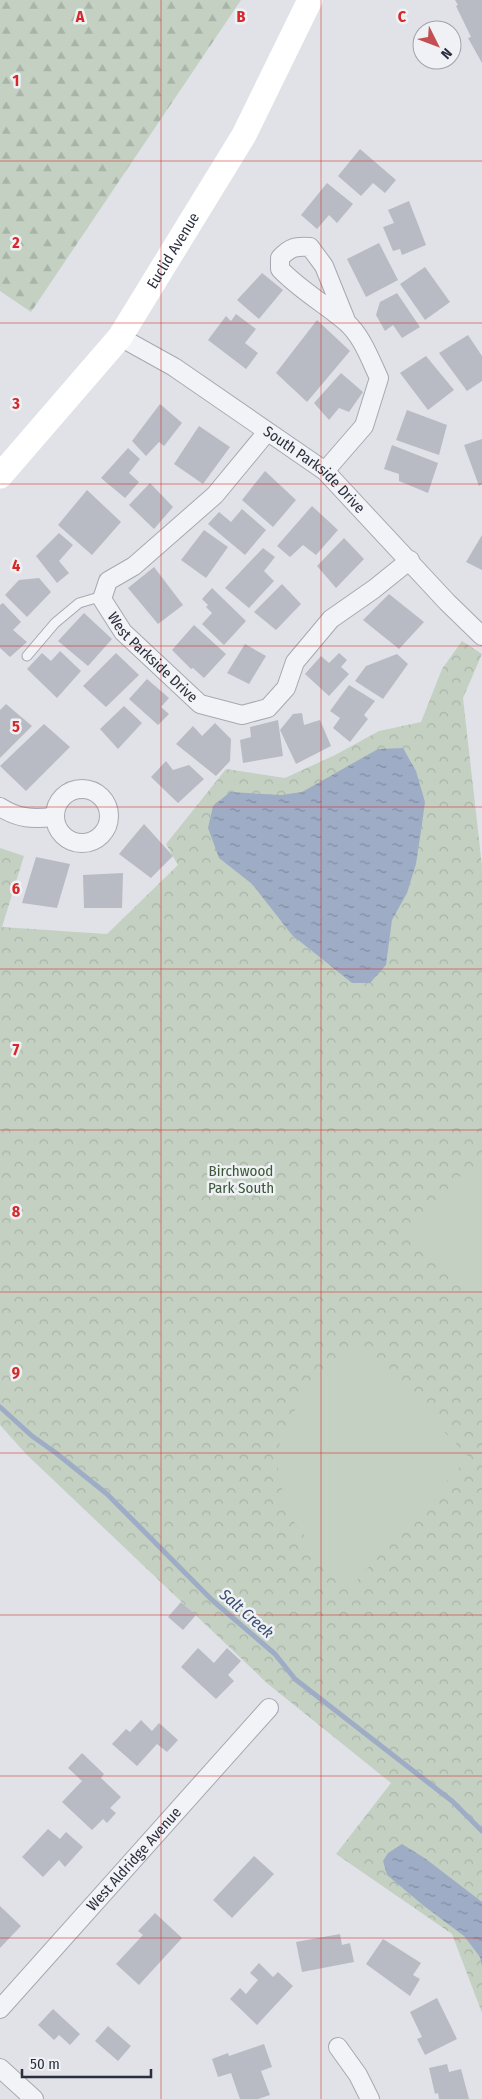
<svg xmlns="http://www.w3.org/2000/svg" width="482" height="2099" viewBox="0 0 482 2099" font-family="'Fira Sans Condensed',sans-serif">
<defs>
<pattern id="forest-firs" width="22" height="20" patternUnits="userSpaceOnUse" patternTransform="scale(1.25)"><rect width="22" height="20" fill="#c4d1c2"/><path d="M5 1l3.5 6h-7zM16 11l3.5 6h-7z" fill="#a9b4a8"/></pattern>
<pattern id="park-crowns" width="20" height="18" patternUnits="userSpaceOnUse" patternTransform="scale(1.25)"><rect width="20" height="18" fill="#c4d1c2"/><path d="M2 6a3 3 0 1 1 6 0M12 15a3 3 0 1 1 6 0" fill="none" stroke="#a9b4a8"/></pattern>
<pattern id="water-ripples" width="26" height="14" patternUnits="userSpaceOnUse" patternTransform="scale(1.25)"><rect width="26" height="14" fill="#9eadc5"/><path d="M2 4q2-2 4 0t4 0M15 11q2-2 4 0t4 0" fill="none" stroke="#818da1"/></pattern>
</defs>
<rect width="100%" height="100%" fill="#e0e2e8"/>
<path fill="url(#forest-firs)" d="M0,0H241L31,312L0,291Z"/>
<path fill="url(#park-crowns)" d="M462,641L482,654L463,698L482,866V2013L452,1934L336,1854L391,1783L268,1684L26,1454L0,1425V848L24,856L2,927L107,934L178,865L166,844L226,769L285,778L335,755L379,731L421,722L442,669Z"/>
<g fill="#c4d1c2">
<path d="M482,1161V1299L408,1231L464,1172Z"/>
<path d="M354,1340L469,1457L348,1590L329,1569L292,1519L283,1494L276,1460L282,1434L304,1393Z"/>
</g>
<g fill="url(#water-ripples)">
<path d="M403,748L416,771L425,802L421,831L416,864L407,893L392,920L386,965L370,983H352L292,935L252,884L219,858L208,828L213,806L230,792L281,795L302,792L378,749Z"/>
<path d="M402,1844L426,1859L482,1902V1967L480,1957L464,1936L424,1906L387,1875L383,1861L388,1853Z"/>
</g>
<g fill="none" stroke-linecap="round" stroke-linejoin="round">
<path stroke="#9eadc5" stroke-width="5" d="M0,1407L32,1436L56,1453L107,1494L212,1600L275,1654L295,1679L452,1801L482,1831"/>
</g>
<g fill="#b8bbc4">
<path d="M455,0H482V63L468,38L471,37L456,6L458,5Z"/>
<path d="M360,149L396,180L385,193L373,183L361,196L338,176Z"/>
<path d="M327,183L353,204L337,223L329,215L317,229L301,215Z"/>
<path d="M409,201L426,245L402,255L400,249L393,251L383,227L394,223L388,210Z"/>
<path d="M379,243L398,280L366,297L347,259Z"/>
<path d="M425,267L450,302L425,320L400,284Z"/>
<path d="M262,273L283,290L259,319L237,300Z"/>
<path d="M397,293L420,327L402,338L393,325L385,331L376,315L380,302Z"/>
<path d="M236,314L256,329L245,343L258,353L246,369L208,340L226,316L231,321Z"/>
<path d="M317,320L350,351L307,402L276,373Z"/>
<path d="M468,335L482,356V381L467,391L439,353Z"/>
<path d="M426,356L454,390L428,410L400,373Z"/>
<path d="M341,373L363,392L349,412L339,408L329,420L314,403Z"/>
<path d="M160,404L182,423L164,446L159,442L146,456L132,441Z"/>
<path d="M407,410L447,425L439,455L396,440Z"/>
<path d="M199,426L230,447L203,484L174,464Z"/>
<path d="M482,439V484L479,486L464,445Z"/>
<path d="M392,445L438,463L428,493L399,481V474L384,469Z"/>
<path d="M128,448L140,459L129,473L139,482L125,498L101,478Z"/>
<path d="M265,471L296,500L273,527L242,500Z"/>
<path d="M150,483L173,507L154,529L129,505Z"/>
<path d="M87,490L121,522L92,555L58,525Z"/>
<path d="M312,506L338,530L316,555L303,545L290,557L277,546Z"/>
<path d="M242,509L266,530L245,555L208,524L219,512L231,522Z"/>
<path d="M204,530L228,547L206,578L181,560Z"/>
<path d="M59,533L73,545L59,561L69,573L57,583L36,556Z"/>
<path d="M482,535V570L466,562Z"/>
<path d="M344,538L364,559L336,588L317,566Z"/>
<path d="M263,548L275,557L264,571L274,581L249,608L225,588Z"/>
<path d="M154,567L183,605L158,624L128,588Z"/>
<path d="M39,578L51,592L27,617L5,595L19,580Z"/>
<path d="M282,584L301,604L276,630L254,612Z"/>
<path d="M212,588L246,621L224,645L202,624L212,613L206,607L208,605L202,599Z"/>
<path d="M389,594L424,622L399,649L363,620Z"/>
<path d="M3,603L21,622L13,630L27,642L10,657L0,648V605Z"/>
<path d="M84,613L112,639L88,666L58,641Z"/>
<path d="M194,625L226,654L204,678L193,668L191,669L172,650Z"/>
<path d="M245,644L266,656L249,684L227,673Z"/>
<path d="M60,651L81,671L57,698L27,669L42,653L51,661Z"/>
<path d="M116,653L139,675L106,707L83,686Z"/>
<path d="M339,653L347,660L341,667L349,674L329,696L305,674L321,656L329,663Z"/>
<path d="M397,654L408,664L383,699L355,681L366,666Z"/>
<path d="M147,679L169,698L161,707L169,714L158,725L129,699Z"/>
<path d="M349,685L375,701L364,715L368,719L350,742L333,728L340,718L330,711Z"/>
<path d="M6,704L32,726L0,758V710Z"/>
<path d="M124,706L142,723L118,749L100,729Z"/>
<path d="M302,713L304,725L320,720L331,746L296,764L280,730L293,714Z"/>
<path d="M278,720L283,756L243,763L240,740L251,737L250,727Z"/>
<path d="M215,723L231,739L230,761L216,776L176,744L193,726L202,736Z"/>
<path d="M44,724L70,747L26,791L0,766Z"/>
<path d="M166,761L173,770L189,765L204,779L178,803L151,777Z"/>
<path d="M144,824L173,856L151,878L119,854Z"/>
<path d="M36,857L70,864L57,908L22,903Z"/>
<path d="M123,873L122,908H84L83,875Z"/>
<path d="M181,1602L196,1615L183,1630L168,1617Z"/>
<path d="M198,1648L214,1663L227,1648L241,1661L228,1675L234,1681L216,1699L181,1667Z"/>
<path d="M141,1720L152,1731L159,1723L178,1740L167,1752L157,1744L137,1766L112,1744L126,1729L130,1732Z"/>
<path d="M82,1753L104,1774L101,1778L121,1797L110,1808L116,1813L107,1823L103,1819L92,1830L62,1802L82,1781L68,1768Z"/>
<path d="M48,1829L60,1839L66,1832L83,1847L65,1867L59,1860L43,1877L22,1857Z"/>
<path d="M254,1856L274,1874L232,1918L213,1900Z"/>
<path d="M0,1906L21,1926L0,1948Z"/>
<path d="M155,1913L182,1938L139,1985L116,1964L143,1935L138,1931Z"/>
<path d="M340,1934L342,1945L350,1943L354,1962L302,1972L296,1942Z"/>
<path d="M383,1939L421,1963L413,1975L420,1979L410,1996L366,1964Z"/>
<path d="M259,1963L273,1977L278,1972L293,1986L257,2025L230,1999L240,1988L246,1994L258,1980L250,1973Z"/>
<path d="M437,1998L457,2039L425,2055L417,2039L422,2037L410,2012Z"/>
<path d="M53,2009L80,2034L70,2045L59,2035L54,2040L38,2025Z"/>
<path d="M108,2026L131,2046L118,2061L95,2041Z"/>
<path d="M264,2044L272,2067L261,2071L270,2095L258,2099H240L231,2073L218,2077L212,2059L228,2053L229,2056Z"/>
<path d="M447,2064L449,2072L461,2069L469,2099H439L438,2093L435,2094L429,2068Z"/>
</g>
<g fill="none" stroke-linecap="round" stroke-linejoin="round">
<g stroke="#a6a9b2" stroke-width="11">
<path id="lane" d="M27,656L55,623L79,603L103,596"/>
</g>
<g stroke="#a6a9b2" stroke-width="20">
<g id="street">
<path id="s1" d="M120,337L174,367L325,471L447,602L482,636"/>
<path id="s2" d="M267,432L215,495L134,566L108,581L102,599L123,632L200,704L242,715L268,708L286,688L295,662L331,619L374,589L410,560"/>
<path d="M325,471L364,426L379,378C370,359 362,336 346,322C324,303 301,291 280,269V258C290,247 296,246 310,247L324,266L347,323"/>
<circle cx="82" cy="816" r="27"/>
<path d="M0,807C19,819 32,819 54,817"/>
<path id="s3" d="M0,2009L269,1708"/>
<path d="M338,2047L358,2075L370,2099"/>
<path d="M0,2068L34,2099"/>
</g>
</g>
<use href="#lane" stroke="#f2f3f6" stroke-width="9"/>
<use href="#street" stroke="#f2f3f6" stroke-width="18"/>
<path stroke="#fff" stroke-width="25" id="s4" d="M0,476L120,337L244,135L310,0"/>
</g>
<path fill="none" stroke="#d62828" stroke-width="1" stroke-opacity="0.55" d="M161,0V2099M321,0V2099M0,161H482M0,323H482M0,484H482M0,646H482M0,807H482M0,969H482M0,1130H482M0,1292H482M0,1453H482M0,1615H482M0,1776H482M0,1938H482"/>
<g text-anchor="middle" stroke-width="5" stroke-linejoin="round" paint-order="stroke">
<g font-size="15" fill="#2a2f3e" stroke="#eff1f5">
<text dy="5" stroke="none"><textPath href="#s4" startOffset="285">Euclid Avenue</textPath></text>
<text dy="5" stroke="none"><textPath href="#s1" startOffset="236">South Parkside Drive</textPath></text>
<text dy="5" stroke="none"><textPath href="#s2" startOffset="316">West Parkside Drive</textPath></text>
<text dy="5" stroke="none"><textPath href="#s3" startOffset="201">West Aldridge Avenue</textPath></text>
</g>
<g font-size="15" fill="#3b5838" stroke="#eff1f5">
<text x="241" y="1176">Birchwood<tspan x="241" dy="17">Park South</tspan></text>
</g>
<g font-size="16" font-style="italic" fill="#374b6f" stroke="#eff1f5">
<text transform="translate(247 1613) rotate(41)" y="6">Salt Creek</text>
</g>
</g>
<g font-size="16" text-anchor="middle" font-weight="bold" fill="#d62828" stroke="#eff1f5" stroke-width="5" stroke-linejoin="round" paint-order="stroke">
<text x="80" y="22">A</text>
<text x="241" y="22">B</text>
<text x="402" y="22">C</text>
<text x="16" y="86">1</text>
<text x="16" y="248">2</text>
<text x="16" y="409">3</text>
<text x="16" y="571">4</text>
<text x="16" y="732">5</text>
<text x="16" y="894">6</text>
<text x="16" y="1055">7</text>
<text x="16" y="1217">8</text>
<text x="16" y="1378">9</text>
</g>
<g transform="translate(437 45) rotate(132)"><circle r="24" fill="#eff1f5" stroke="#a0a3ac"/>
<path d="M0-4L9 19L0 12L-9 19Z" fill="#c34f55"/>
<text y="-8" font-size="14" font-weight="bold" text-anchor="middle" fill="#2a2f3e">N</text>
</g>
<path d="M22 2069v8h129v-8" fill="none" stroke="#2a2f3e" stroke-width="2.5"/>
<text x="30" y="2069" font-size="15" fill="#2a2f3e" stroke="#eff1f5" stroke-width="4" paint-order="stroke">50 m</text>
</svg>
